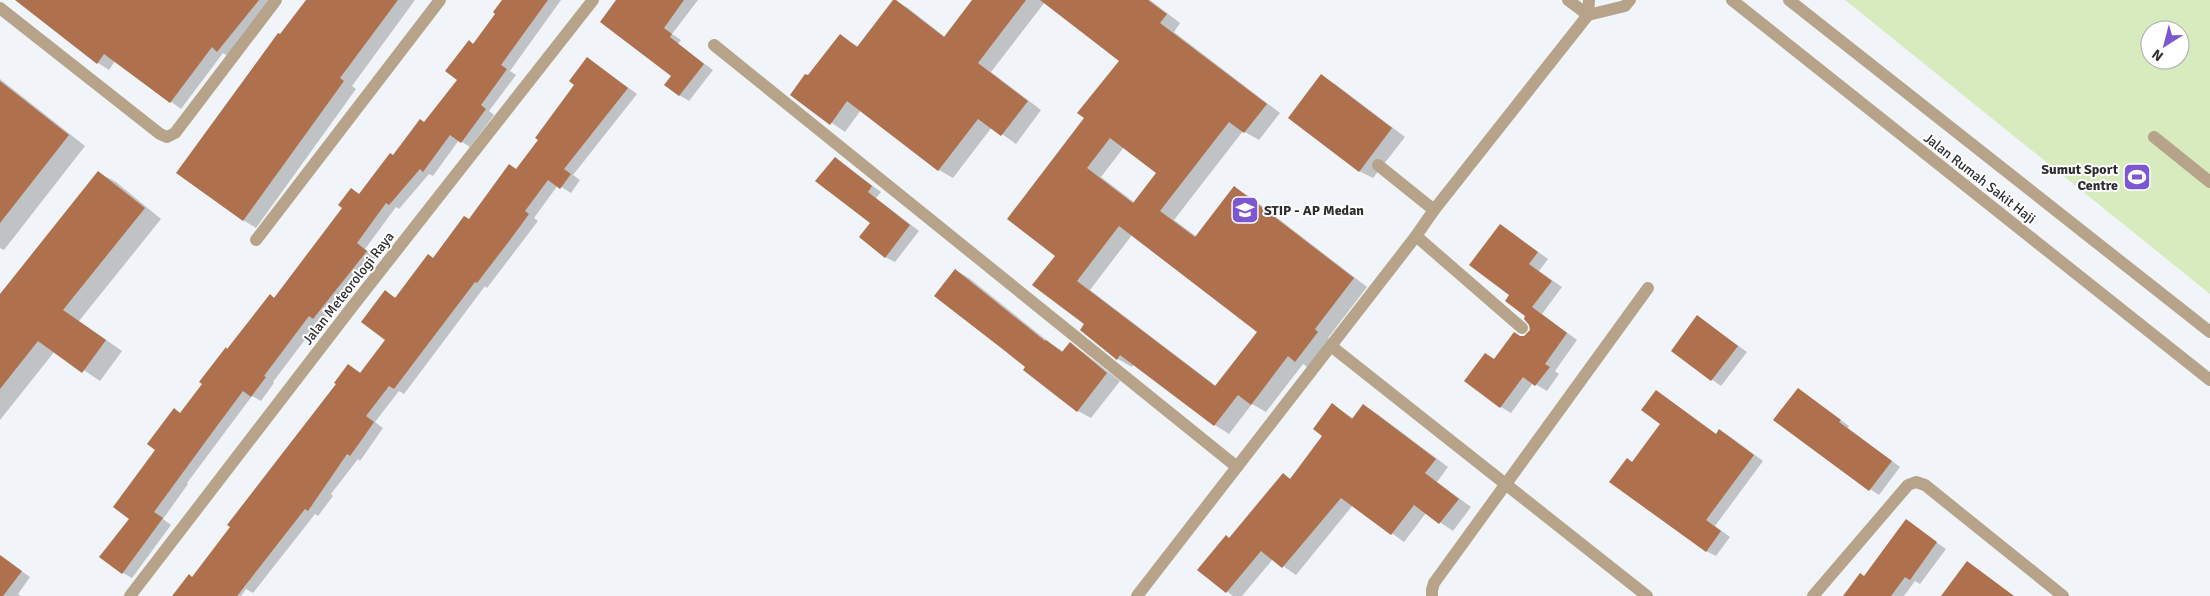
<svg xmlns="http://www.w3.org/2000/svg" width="2210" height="596" viewBox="0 0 2210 596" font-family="Signika,sans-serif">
<rect width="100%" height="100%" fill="#f1f4f8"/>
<path fill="#d8ebbf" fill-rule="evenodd" d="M1845,0H2210V294ZM2150,30H2180V60H2150Z"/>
<g fill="#0003" fill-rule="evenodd">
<path d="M17,0H271L229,57L223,53L181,109L115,61L109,70L98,63Z"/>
<path d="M308,0H415L352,86L356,89L256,228L243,220L280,36Z"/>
<path d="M503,0H561L510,71L516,75L489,111L494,115L470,147L459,140L433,176L429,174L399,209L396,207L365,249L375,257L322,323L319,321L273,382L274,383L261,401L252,396L187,483L188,484L163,519L171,525L132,578L123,573L101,557L130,518L181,414L228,350L275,299L360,195L425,124L458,79L474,45L497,14Z"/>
<path d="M641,0H698L672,34L681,40L678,44L713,70L689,101L679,95Z"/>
<path d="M894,0L908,8L945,37L974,0H1150L1180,23L1174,32L1280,113L1259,140L1243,131L1174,220L1197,237L1235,188L1249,196L1367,287L1328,338L1332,341L1310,369L1303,364L1266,412L1252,404L1229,434L1215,425L1134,364L1132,367L1118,359L1086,324L1056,256L1086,118L1121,60L1045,2L991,72L1041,110L1016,144L992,127L953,178L939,170L861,110L845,132L792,95L808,77L840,36L859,47ZM1124,147L1158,173L1135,203L1101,177ZM1132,235L1258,332L1216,386L1090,290Z"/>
<path d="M597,65L637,94L573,175L580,180L571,193L558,185L534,218L538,221L487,288L485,286L404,394L399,391L375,422L383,428L360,461L358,459L331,494L333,496L318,516L315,514L253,593L246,589L241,596H174L193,578L338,384L348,365L361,373L386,340L385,292L396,298L469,221L517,170Z"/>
<path d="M1321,76L1335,84L1405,137L1373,178L1359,171Z"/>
<path d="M0,79L85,146L4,250L0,248Z"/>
<path d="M835,158L881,192L876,198L919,231L895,262L885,257L872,223Z"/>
<path d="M99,173L116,182L161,219L79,321L122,351L100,381L55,351L0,420V296Z"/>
<path d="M1501,225L1548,259L1539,271L1562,287L1542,314L1577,340L1555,371L1559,374L1547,391L1533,383L1511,413L1501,407L1495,360L1521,337H1525L1531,330L1527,316L1511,295Z"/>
<path d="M955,270L969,278L1050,343L1064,352L1070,344L1083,352L1120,381L1091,418L1078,411L1027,367Z"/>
<path d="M1698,317L1747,352L1721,386L1673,351Z"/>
<path d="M1798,389L1849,426L1848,428L1900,467L1879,495L1870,489Z"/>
<path d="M1656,392L1717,435L1720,431L1729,436L1763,461L1715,526L1730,537L1716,556L1706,551L1632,463L1662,424Z"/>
<path d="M1332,404L1354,419L1364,406L1376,413L1448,467L1437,482L1471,507L1453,531L1426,513L1404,542L1353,505L1296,575L1273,559L1242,596H1233L1199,569L1230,539L1283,475L1291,479L1324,436Z"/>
<path d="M1906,521L1946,549L1920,584L1915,581L1904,596H1844L1865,577Z"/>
<path d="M2,558L30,577L18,594L21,596H0V560Z"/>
</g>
<g fill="#af714d" fill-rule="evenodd">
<path d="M15,0H259L217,52L212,47L170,103L104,54L97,64Z"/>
<path d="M306,0H398L340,78L344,81L243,221L176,173L278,33L280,34Z"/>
<path d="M502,0H548L501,65L507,69L481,105L486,109L461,143L450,135L423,172L420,169L389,205L386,203L357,243L367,251L313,319L309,316L264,376L266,377L251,397L243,391L214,430L154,512L163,518L122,574L99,557L129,519L113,507L155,450L147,444L174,408L180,413L202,384L199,382L226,347L227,349L270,294L274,298L342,208L338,205L351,188L359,194L390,153L393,155L420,119L424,122L457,80L445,71L469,40L473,44L495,14L493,12Z"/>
<path d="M616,0H684L664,28L672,34L670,37L704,64L679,96L664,85L671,76L600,22Z"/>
<path d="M893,0H896L944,37L972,0H1026L978,63L1028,101L1001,136L978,119L938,171L847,101L830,125L790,95L805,74L808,75L840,34L857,47Z"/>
<path d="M1040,0H1148L1167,14L1160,23L1267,104L1244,133L1229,122L1160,211L1195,237L1234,186L1354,278L1315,329L1318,332L1295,362L1288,356L1251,405L1238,395L1214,426L1120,355L1117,360L1080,330L1084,324L1032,285L1055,256L1007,219L1084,118L1077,113L1119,61ZM1110,138L1156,173L1133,203L1087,168ZM1119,226L1257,332L1215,386L1077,281Z"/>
<path d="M587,57L628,88L564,169L571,174L560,189L548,180L525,211L529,214L510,240L477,283L475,282L394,389L389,386L366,416L374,422L363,438L350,456L347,454L308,511L305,509L237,596H172L189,574L192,577L230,527L227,525L336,384L334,383L348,364L360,373L385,340L361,322L385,290L395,298L428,254L433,258L464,216L469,219L509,164L516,169L538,140L535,138L574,85L569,81Z"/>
<path d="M1321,74L1392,128L1359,172L1288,118Z"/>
<path d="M0,81L69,135L0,223Z"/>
<path d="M835,157L872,186L868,192L910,225L885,258L859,237L870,223L815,181Z"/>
<path d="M98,171L145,208L63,310L106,340L82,373L38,341L0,389V294Z"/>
<path d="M1500,224L1538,252L1529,264L1552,281L1532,307L1567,333L1545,364L1550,367L1535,386L1523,377L1500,408L1464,381L1485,353L1494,359L1514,332L1520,336H1524L1530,330L1529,325L1524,319L1525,316L1505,301L1509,295L1469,265Z"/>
<path d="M955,269L1045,341L1046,340L1062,352L1070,342L1107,373L1077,412L1023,370L1025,367L1005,351L934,296Z"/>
<path d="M1697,315L1738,346L1711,381L1671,351Z"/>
<path d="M1798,388L1841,420L1839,422L1892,461L1869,491L1773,420Z"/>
<path d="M1656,390L1716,434L1719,429L1754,455L1706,520L1721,531L1706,552L1609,482L1627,458L1632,462L1660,424L1641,410Z"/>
<path d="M1332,403L1352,419L1363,404L1436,459L1425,473L1459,499L1439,524L1414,505L1391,535L1341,498L1282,568L1261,551L1226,593L1197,570L1226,535L1229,538L1283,473L1290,479L1322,436L1313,429Z"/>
<path d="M1906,519L1937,542L1910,580L1905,577L1891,596H1843L1860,573L1864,576Z"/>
<path d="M0,555L22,571L3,596H0Z"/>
<path d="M1967,561L2014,596H1941Z"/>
</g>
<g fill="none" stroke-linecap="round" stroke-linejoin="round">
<g stroke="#b6a389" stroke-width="12">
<path d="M1568,0L1588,15L1625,6L1630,0"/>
<path d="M714,45L1237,467"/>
<path d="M2154,137L2210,182"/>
<path d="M1378,165L1434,210"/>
<path d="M1416,236L1522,328"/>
<path d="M256,240L440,0"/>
<path d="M1331,346L1647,596"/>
<path d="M1137,596L1416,236L1434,210L1588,15L1589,0"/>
<path d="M1432,596V590L1434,583L1648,288"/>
<path d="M1813,596L1908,485L1916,482L1925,485L2063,596"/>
</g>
<path stroke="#b6a389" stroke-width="12" d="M0,8L160,134L167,137L175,133L276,0"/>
<g stroke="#b6a389" stroke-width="12">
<path d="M1732,0L2210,380"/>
<path d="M1789,0L2210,332"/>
<path d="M130,596L352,307L593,0"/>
</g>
</g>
<defs>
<g id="stadium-square" transform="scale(1.4375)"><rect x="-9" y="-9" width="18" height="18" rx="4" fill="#7c57d1" stroke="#fff"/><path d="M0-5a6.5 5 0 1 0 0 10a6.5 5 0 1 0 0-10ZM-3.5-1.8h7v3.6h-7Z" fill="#fff"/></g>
<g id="university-square" transform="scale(1.4375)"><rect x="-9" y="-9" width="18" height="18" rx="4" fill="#7c57d1" stroke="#fff"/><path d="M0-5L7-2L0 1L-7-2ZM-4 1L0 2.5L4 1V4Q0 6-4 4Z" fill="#fff"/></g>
</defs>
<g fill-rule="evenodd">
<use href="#stadium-square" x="2137" y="177"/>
<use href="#university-square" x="1245" y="210"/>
</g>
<g text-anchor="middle" stroke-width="4" stroke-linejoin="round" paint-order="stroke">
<g font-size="14" font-weight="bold" fill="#2e2e30" stroke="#fff" text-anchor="end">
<text x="2118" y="174">Sumut Sport<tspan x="2118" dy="16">Centre</tspan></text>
<text x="1264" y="215" text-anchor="start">STIP - AP Medan</text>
</g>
<g font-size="14" fill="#2e2e30" stroke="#fff">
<text transform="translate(1980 178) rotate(38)" y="5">Jalan Rumah Sakit Haji</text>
<text transform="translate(348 288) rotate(-52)" y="5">Jalan Meteorologi Raya</text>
</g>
</g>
<g transform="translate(2165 45) rotate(216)"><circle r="24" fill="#ffffff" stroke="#ababac"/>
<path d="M0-4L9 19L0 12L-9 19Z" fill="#7c57d1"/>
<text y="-8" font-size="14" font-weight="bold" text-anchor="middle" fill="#2e2e30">N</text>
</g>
</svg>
